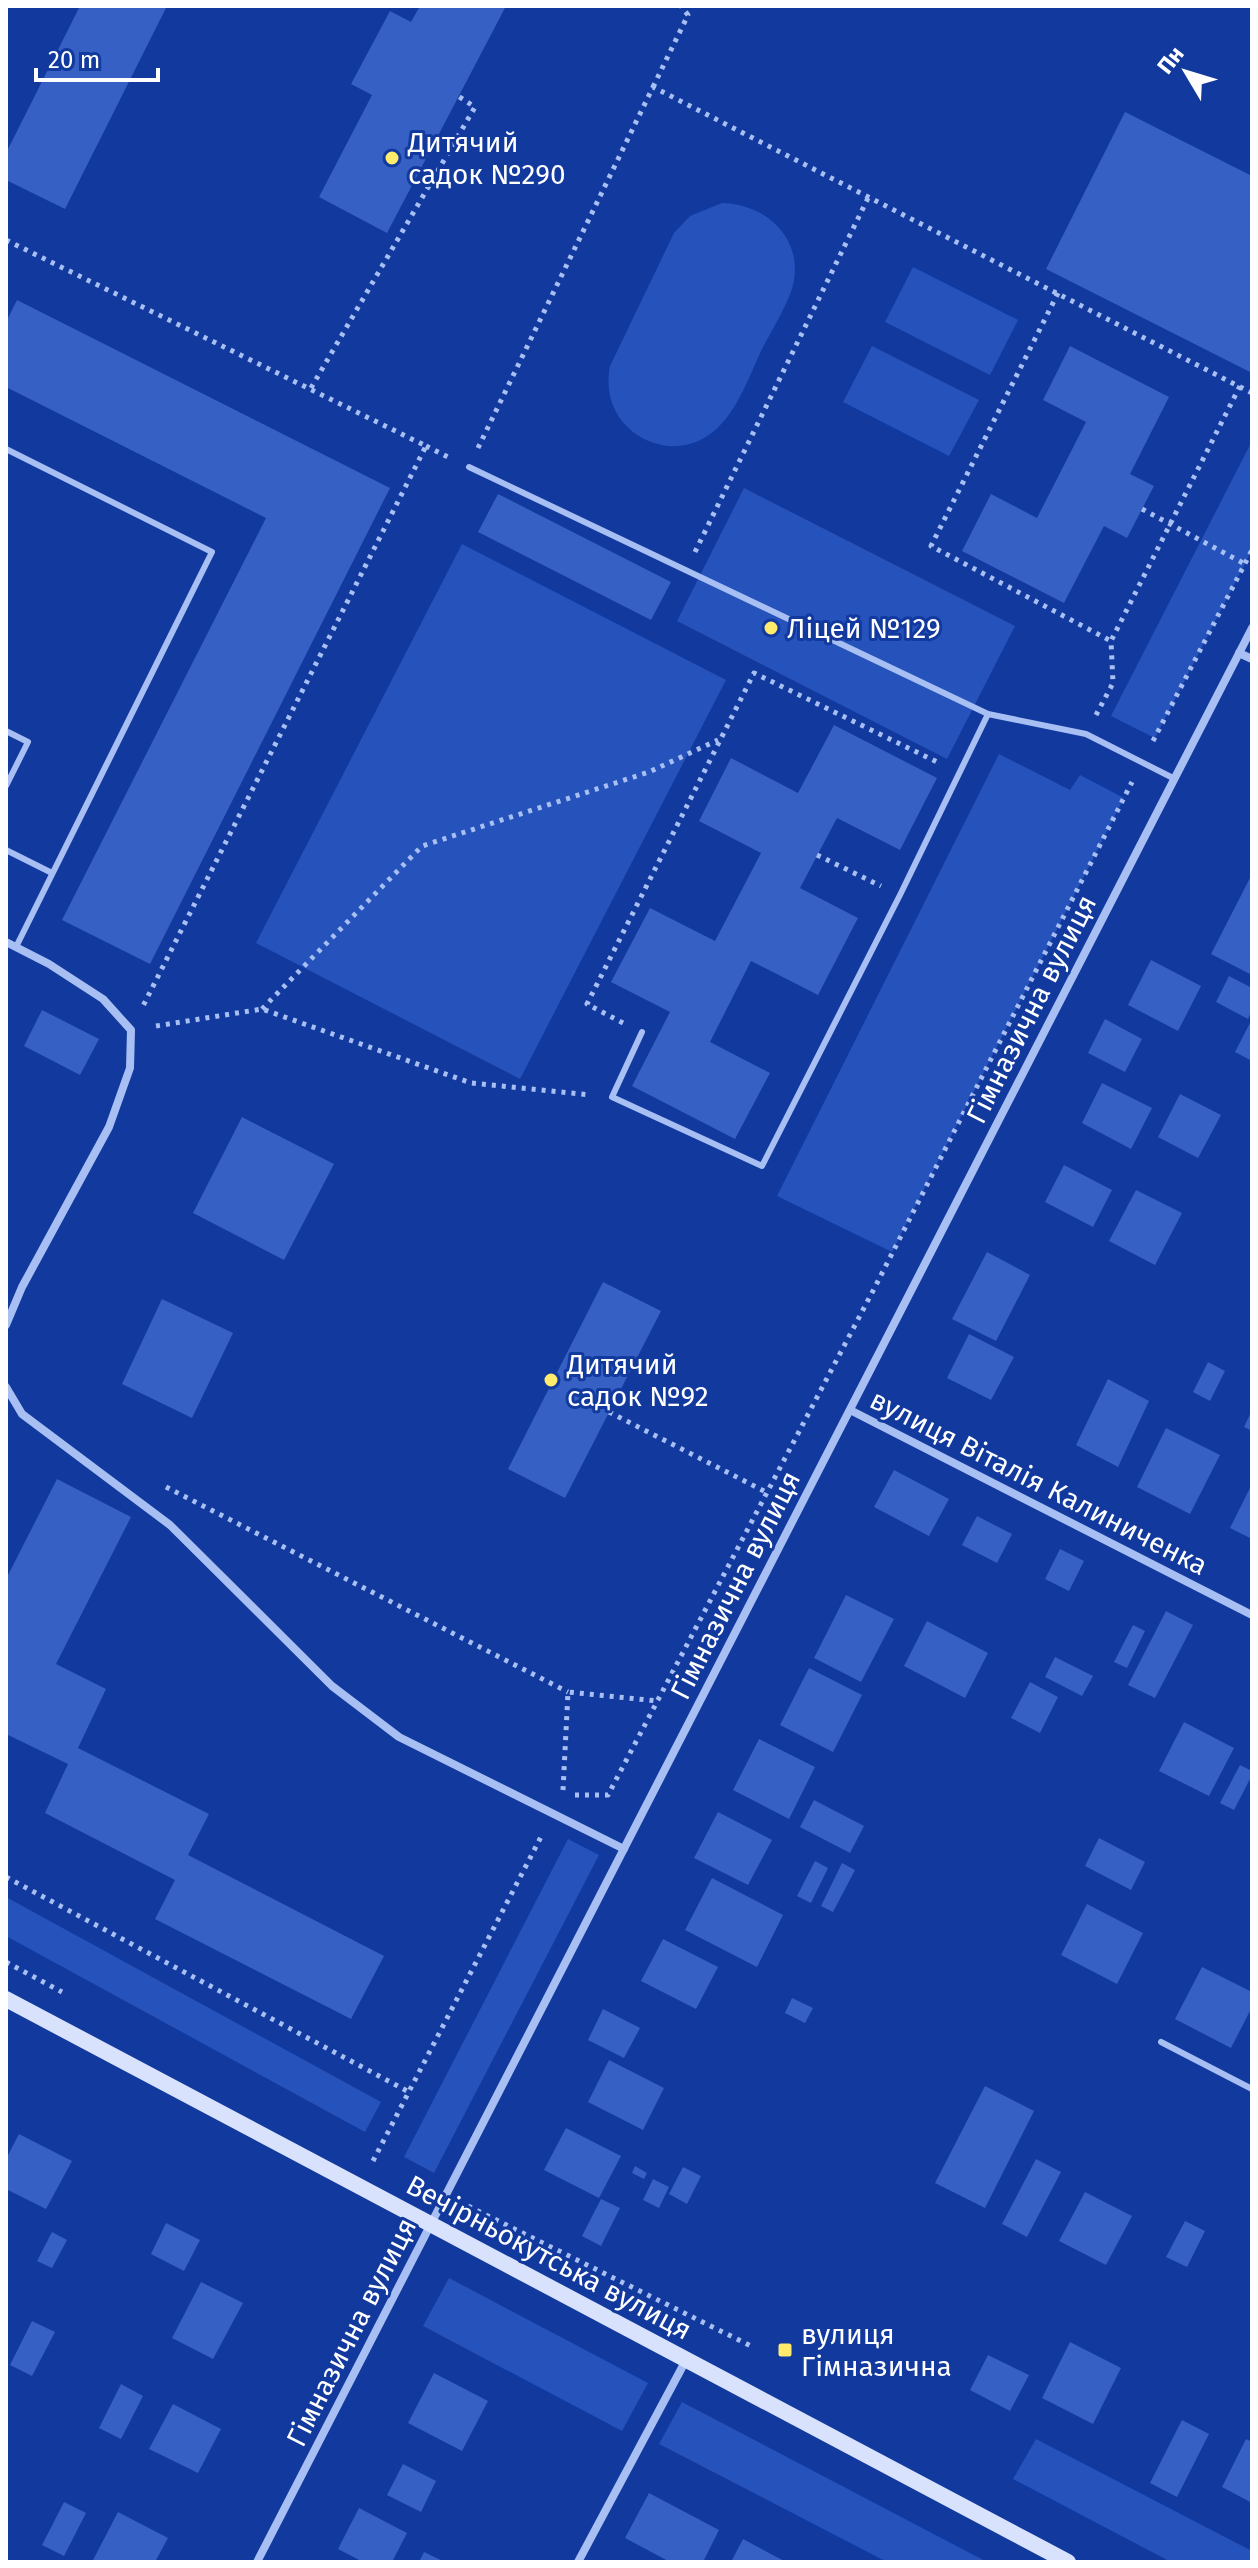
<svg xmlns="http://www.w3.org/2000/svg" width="1258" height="2568" viewBox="0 0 1258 2568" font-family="'Fira Sans',sans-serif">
<rect width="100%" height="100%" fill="#12399d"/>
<g fill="#2552bb">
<path d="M722,203C768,204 806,241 792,289C785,309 772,330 762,349C744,387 728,442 678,446C662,447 646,442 633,432C612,415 605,391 610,366L674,233L690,216Z"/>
<path d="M913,267L1018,320L990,375L885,322Z"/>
<path d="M872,346L979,400L949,456L843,402Z"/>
<path d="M1252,441V550L1155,738L1111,716Z"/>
<path d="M744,488L1015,626L947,759L677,621Z"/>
<path d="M462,544L726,680L520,1079L256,943Z"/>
<path d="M999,754L1070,790L1080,775L1124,798L892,1252L777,1196Z"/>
<path d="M568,1839L599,1855L434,2173L404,2157Z"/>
<path d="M6,1897L381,2102L365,2132L6,1936Z"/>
<path d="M449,2278L648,2383L622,2431L423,2326Z"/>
<path d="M682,2402L987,2562H887L659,2444Z"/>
<path d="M1036,2439L1252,2551V2562H1171L1013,2479Z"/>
</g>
<g fill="#3660c3">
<path d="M80,6H167L65,209L6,180V153Z"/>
<path d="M420,6H506L387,233L319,197L372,95L351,84L390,11L411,22Z"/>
<path d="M1125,112L1252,176V373L1046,269Z"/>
<path d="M17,300L390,488L150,964L62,920L266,518L6,387V322Z"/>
<path d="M1070,346L1169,397L1130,474L1154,486L1127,538L1104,526L1064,603L962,551L991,494L1037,518L1086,422L1043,400Z"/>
<path d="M498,494L671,582L651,620L478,532Z"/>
<path d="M834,725L937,778L900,850L837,818L800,888L858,918L818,995L751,961L710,1042L770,1073L735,1139L632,1086L670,1012L611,982L650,908L715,941L761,853L699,821L731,758L798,793Z"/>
<path d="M1252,874V970L1250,974L1211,954Z"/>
<path d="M1151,960L1201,986L1178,1031L1128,1005Z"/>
<path d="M1229,976L1252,988V1010L1248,1019L1216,1002Z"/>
<path d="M42,1010L99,1039L80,1075L24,1046Z"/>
<path d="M1105,1019L1142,1039L1125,1072L1088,1053Z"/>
<path d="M1252,1019V1061L1235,1052Z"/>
<path d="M1102,1083L1152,1108L1131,1149L1082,1123Z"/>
<path d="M1180,1094L1221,1115L1198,1158L1158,1137Z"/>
<path d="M242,1117L334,1164L284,1260L193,1213Z"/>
<path d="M1064,1165L1112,1190L1093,1227L1045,1202Z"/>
<path d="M1136,1190L1182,1213L1155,1265L1109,1241Z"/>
<path d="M987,1252L1030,1275L996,1341L952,1319Z"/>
<path d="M603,1282L661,1311L565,1498L508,1469Z"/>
<path d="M162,1299L233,1333L192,1418L122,1384Z"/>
<path d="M969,1334L1014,1357L991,1400L947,1378Z"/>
<path d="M1208,1362L1225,1371L1210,1401L1193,1392Z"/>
<path d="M1108,1379L1149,1401L1118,1467L1076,1445Z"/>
<path d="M1252,1410V1431L1244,1427Z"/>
<path d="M1166,1428L1220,1455L1190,1514L1137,1487Z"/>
<path d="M894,1470L949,1499L929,1536L874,1507Z"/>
<path d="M57,1479L131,1517L56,1664L106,1689L78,1748L209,1814L188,1855L384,1956L351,2019L155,1919L175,1880L45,1813L68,1764L6,1734V1579Z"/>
<path d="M1252,1484V1539L1230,1528Z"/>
<path d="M977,1516L1012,1534L997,1563L962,1545Z"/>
<path d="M1060,1549L1084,1561L1069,1591L1045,1579Z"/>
<path d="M846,1595L894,1619L861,1682L814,1658Z"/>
<path d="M1166,1611L1193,1625L1155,1698L1128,1685Z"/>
<path d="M927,1621L988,1653L965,1698L904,1666Z"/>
<path d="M1133,1625L1145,1631L1127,1668L1114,1662Z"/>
<path d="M1055,1657L1093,1676L1082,1696L1045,1677Z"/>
<path d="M809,1668L862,1695L833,1752L780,1725Z"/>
<path d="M1030,1682L1058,1697L1040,1733L1011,1718Z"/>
<path d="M1184,1722L1234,1748L1209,1796L1159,1771Z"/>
<path d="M759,1739L815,1767L789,1819L733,1790Z"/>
<path d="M1240,1765L1252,1771V1775L1234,1810L1220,1803Z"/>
<path d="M814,1800L864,1826L850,1853L800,1827Z"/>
<path d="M718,1812L772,1840L748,1885L694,1858Z"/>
<path d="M1099,1838L1145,1862L1131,1890L1085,1866Z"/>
<path d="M815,1861L828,1868L811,1903L797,1896Z"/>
<path d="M842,1863L855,1870L833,1912L821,1906Z"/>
<path d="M712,1878L783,1915L757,1967L685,1930Z"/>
<path d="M1087,1904L1143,1933L1117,1984L1061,1955Z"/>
<path d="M663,1939L718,1967L696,2009L641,1981Z"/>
<path d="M1202,1967L1252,1992V2007L1231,2048L1175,2019Z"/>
<path d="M792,1998L813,2008L805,2023L785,2013Z"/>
<path d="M603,2009L640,2028L624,2058L588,2040Z"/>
<path d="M609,2060L664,2088L643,2130L588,2102Z"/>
<path d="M985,2086L1034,2111L985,2208L935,2183Z"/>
<path d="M566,2128L621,2156L599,2198L544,2170Z"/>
<path d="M19,2134L72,2161L46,2209L6,2189V2159Z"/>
<path d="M1036,2159L1061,2172L1027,2237L1002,2224Z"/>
<path d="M635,2166L647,2173L644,2179L632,2173Z"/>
<path d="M683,2167L701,2176L687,2204L669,2194Z"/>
<path d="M653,2179L669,2187L659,2208L643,2200Z"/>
<path d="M1085,2192L1132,2216L1106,2265L1059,2241Z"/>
<path d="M601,2199L620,2208L601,2246L582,2236Z"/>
<path d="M1185,2221L1205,2231L1187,2267L1166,2257Z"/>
<path d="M166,2223L200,2240L184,2271L151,2254Z"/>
<path d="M52,2232L67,2240L52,2268L37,2261Z"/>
<path d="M201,2282L243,2303L213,2359L172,2338Z"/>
<path d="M32,2321L55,2332L32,2376L10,2365Z"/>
<path d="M1070,2342L1121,2368L1093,2424L1042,2398Z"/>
<path d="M988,2355L1029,2375L1010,2411L970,2390Z"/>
<path d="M434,2373L488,2401L462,2451L408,2423Z"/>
<path d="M121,2384L143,2396L121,2439L99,2428Z"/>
<path d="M173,2404L221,2429L198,2473L149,2449Z"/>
<path d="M1182,2420L1209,2434L1177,2497L1150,2483Z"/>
<path d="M1246,2439L1252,2442V2503L1222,2487Z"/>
<path d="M403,2464L436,2481L421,2512L387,2495Z"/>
<path d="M649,2493L719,2530L703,2562H670L625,2538Z"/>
<path d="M64,2502L86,2513L64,2556L42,2545Z"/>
<path d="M359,2508L407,2533L392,2562H363L338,2549Z"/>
<path d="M118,2512L168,2538L155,2562H92Z"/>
<path d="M743,2539L786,2562H731Z"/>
<path d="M424,2552L445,2562H419Z"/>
</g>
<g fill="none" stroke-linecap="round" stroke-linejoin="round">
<g stroke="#a8bff4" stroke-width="5" stroke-dasharray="4 6" stroke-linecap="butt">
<path d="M653,87L688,15L681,6"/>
<path d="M6,240L426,446L142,1008"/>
<path d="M1058,293L931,546L1111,641"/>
<path d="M311,388L475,107L458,96"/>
<path d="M426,446L450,458"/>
<path d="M478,448L653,87L1252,393"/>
<path d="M1142,509L1245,564"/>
<path d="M695,552L869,196"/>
<path d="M1096,715L1113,683L1111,641L1240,386"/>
<path d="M1153,741L1252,550"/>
<path d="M817,855L881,886"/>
<path d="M262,1009L422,846L649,772L718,740"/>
<path d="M623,1023L587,1004L754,673L939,763"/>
<path d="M156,1026L262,1009L471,1083L591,1095"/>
<path d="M609,1412L768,1493"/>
<path d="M166,1487L568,1692"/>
<path d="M563,1790L568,1692L658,1701"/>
<path d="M575,1795H608L875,1287L1132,782"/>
<path d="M6,1877L409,2092"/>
<path d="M6,1962L62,1992"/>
<path d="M373,2161L543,1833"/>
<path d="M468,2206L751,2346"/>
</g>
<g stroke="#a8bff4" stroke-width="6">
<path d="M6,449L212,552L16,947"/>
<path d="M469,467L988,714L1086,734L1175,779"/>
<path d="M6,731L28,742L6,786"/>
<path d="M6,850L52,873"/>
<path d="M642,1032L612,1097L762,1166L900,895L988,714"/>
<path d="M1161,2042L1252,2089"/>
</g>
<g stroke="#a8bff4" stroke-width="8">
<path d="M1239,653L1252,659"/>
<path d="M6,942L49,964L103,999L131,1030L130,1068L109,1127L22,1287L6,1325"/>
<path d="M6,1387L22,1414L170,1525L332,1686L399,1737L624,1849"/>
<path d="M850,1410L1252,1615"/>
<path d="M257,2562L1252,628"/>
<path d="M578,2562L686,2360"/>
</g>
<path stroke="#d8e2fd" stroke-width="16" d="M6,1999L1068,2562"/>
</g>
<g fill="#ffeb6b" stroke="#12399d" stroke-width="3">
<circle cx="392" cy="158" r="8"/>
<circle cx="771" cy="628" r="8"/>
<circle cx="551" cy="1380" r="8"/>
<rect x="777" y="2342" width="16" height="16" rx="4"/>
</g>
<g text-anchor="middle" stroke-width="6" stroke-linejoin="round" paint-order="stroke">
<g font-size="28" fill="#fff" stroke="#12399d" text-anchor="start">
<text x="408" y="152">Дитячий<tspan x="408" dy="32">садок №290</tspan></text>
<text x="787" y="638">Ліцей №129</text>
<text x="567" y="1374">Дитячий<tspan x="567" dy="32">садок №92</tspan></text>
<text x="801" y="2344">вулиця<tspan x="801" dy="32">Гімназична</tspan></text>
</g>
<g font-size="28" fill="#fff" stroke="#12399d">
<text transform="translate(1031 1009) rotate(-63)" y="10">Гімназична вулиця</text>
<text transform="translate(1039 1482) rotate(27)" y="10">вулиця Віталія Калиниченка</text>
<text transform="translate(735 1585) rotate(-63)" y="10">Гімназична вулиця</text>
<text transform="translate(549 2257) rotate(28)" y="10">Вечірньокутська вулиця</text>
<text transform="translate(351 2332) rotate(-63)" y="10">Гімназична вулиця</text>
</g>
</g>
<rect width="1258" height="2568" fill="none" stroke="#ffffff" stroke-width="16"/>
<g transform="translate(1186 72) rotate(308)" stroke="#12399d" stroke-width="6" paint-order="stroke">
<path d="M0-6L14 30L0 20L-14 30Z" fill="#ffffff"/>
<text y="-12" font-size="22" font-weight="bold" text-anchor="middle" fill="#ffffff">Пн</text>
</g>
<path d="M36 68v12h122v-12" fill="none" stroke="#ffffff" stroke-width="4"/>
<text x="48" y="68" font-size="24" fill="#ffffff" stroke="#12399d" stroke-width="6" paint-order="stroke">20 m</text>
</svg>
